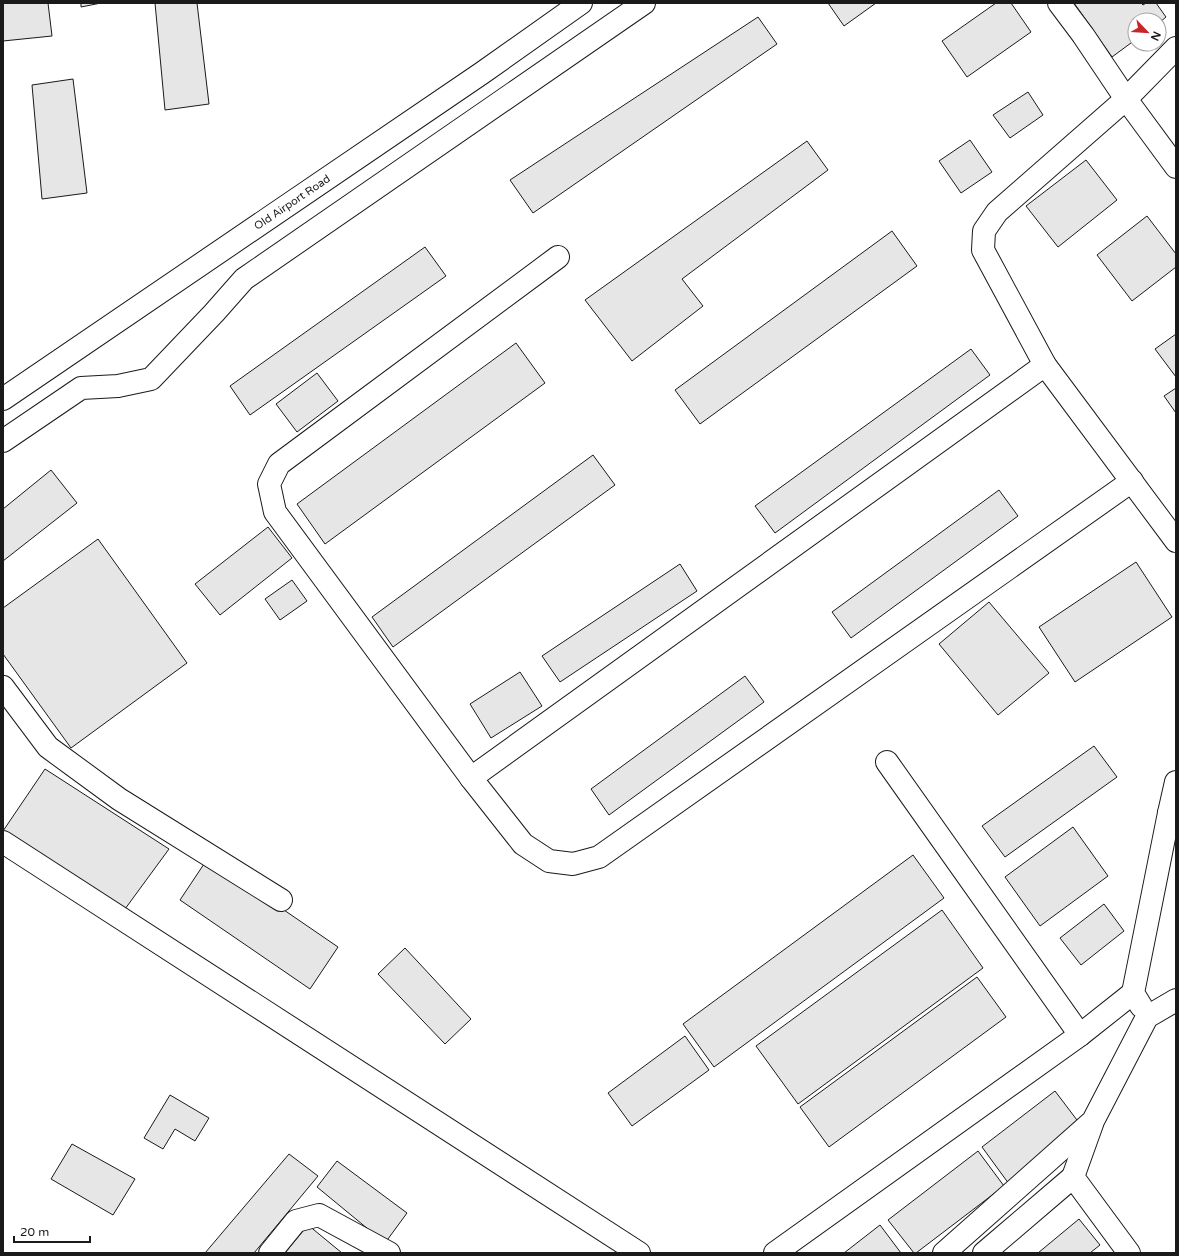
<svg xmlns="http://www.w3.org/2000/svg" width="1179" height="1256" viewBox="0 0 1179 1256" font-family="'Varela Round',sans-serif">
<rect width="100%" height="100%" fill="#fff"/>
<g fill="#e6e6e6" stroke="#1a1a1a">
<path d="M3,3H48L52,36L3,41Z"/>
<path d="M81,3H101L81,7Z"/>
<path d="M155,3H197L209,104L165,110Z"/>
<path d="M828,3H876L844,26Z"/>
<path d="M996,3H1011L1031,32L967,77L942,41Z"/>
<path d="M1074,3H1141L1143,5L1146,3H1156L1166,17L1159,23V20H1135V40L1112,57Z"/>
<path d="M758,17L777,44L533,213L510,180Z"/>
<path d="M73,79L87,193L42,199L32,85Z"/>
<path d="M1028,92L1043,115L1010,138L993,115Z"/>
<path d="M970,140L992,172L961,193L939,161Z"/>
<path d="M807,141L828,170L682,279L703,306L632,361L585,300Z"/>
<path d="M1086,160L1117,200L1058,247L1026,206Z"/>
<path d="M1147,216L1176,254V267L1132,301L1097,255Z"/>
<path d="M892,231L917,266L700,424L675,390Z"/>
<path d="M425,247L446,276L250,415L230,386Z"/>
<path d="M1176,334V377L1155,349Z"/>
<path d="M516,343L545,383L325,544L297,504Z"/>
<path d="M971,349L990,375L775,533L755,506Z"/>
<path d="M317,373L338,401L297,432L276,404Z"/>
<path d="M1176,388V413L1164,396Z"/>
<path d="M593,455L615,485L393,647L372,617Z"/>
<path d="M51,470L77,503L3,561V509Z"/>
<path d="M999,490L1018,516L851,638L832,612Z"/>
<path d="M268,527L292,558L220,615L195,584Z"/>
<path d="M98,539L187,663L71,748L3,654V608Z"/>
<path d="M1136,562L1172,617L1075,682L1039,627Z"/>
<path d="M680,564L697,591L560,682L542,656Z"/>
<path d="M292,580L307,601L280,620L265,599Z"/>
<path d="M989,602L1049,673L998,715L939,644Z"/>
<path d="M520,672L542,706L491,738L470,704Z"/>
<path d="M745,676L764,702L609,815L591,789Z"/>
<path d="M1094,746L1117,777L1005,857L982,826Z"/>
<path d="M45,769L169,849L125,909L3,831Z"/>
<path d="M1073,827L1108,876L1040,926L1005,877Z"/>
<path d="M913,855L944,898L714,1067L683,1024Z"/>
<path d="M208,858L338,947L310,989L180,900Z"/>
<path d="M1104,904L1124,931L1081,965L1060,938Z"/>
<path d="M942,910L983,968L798,1104L756,1046Z"/>
<path d="M405,948L471,1019L445,1044L378,974Z"/>
<path d="M977,977L1006,1017L829,1147L800,1107Z"/>
<path d="M685,1036L709,1070L632,1126L608,1093Z"/>
<path d="M1055,1091L1083,1128L1009,1184L982,1147Z"/>
<path d="M170,1095L209,1118L195,1141L175,1129L163,1149L144,1138Z"/>
<path d="M72,1144L135,1179L113,1215L51,1179Z"/>
<path d="M978,1151L1004,1186L916,1253H914L888,1220Z"/>
<path d="M289,1154L318,1176L254,1253H205Z"/>
<path d="M337,1161L407,1213L385,1243L317,1187Z"/>
<path d="M1079,1219L1100,1245L1090,1253H1038Z"/>
<path d="M308,1225L342,1253H285Z"/>
<path d="M880,1225L901,1253H844Z"/>
</g>
<g fill="none" stroke-linecap="round" stroke-linejoin="round">
<g stroke="#1a1a1a" stroke-width="24">
<g id="minor">
<path d="M1059,3L1083,35L1126,99L997,212L984,231L983,250L1045,365L1176,541"/>
<path d="M1176,48L1126,99L1176,167"/>
<path d="M558,257L279,464L269,484L275,512L471,778L523,844L549,861L573,864L599,857L1132,481"/>
<path d="M3,441L81,388L118,386L151,379L214,313L244,279L644,3"/>
<path d="M3,687L48,747L119,799L281,900"/>
<path d="M887,762L1080,1035"/>
<path d="M471,778L1045,365"/>
<path d="M1176,782L1169,813L1176,822"/>
<path d="M3,842L639,1253"/>
<path d="M1141,1006L1133,993L1169,813"/>
<path d="M1092,1124L1073,1177L1129,1253"/>
<path d="M270,1253L296,1221L319,1215L389,1253"/>
<path d="M775,1253L1080,1035L1133,993"/>
<path d="M944,1253L1093,1121L1147,1017L1176,1000"/>
<path d="M984,1253L1073,1177"/>
</g>
</g>
<g stroke="#1a1a1a" stroke-width="24">
<path id="major" d="M3,399L482,73L581,3"/>
</g>
<use href="#minor" stroke="#fff" stroke-width="22"/>
<use href="#major" stroke="#fff" stroke-width="22"/>
</g>
<g text-anchor="middle" stroke-width="3" stroke-linejoin="round" paint-order="stroke">
<g font-size="11" fill="#1a1a1a" stroke="#fff">
<text transform="translate(292 202) rotate(-34)" y="4">Old Airport Road</text>
</g>
</g>
<rect width="1179" height="1256" fill="none" stroke="#1a1a1a" stroke-width="8"/>
<g transform="translate(1147 32) rotate(115)"><circle r="19" fill="#ffffff" stroke="#a3a3a3"/>
<path d="M0-3L7 15L0 10L-7 15Z" fill="#c62828"/>
<text y="-6" font-size="11" font-weight="bold" text-anchor="middle" fill="#1a1a1a">N</text>
</g>
<path d="M14 1236v6h76v-6" fill="none" stroke="#1a1a1a" stroke-width="2"/>
<text x="20" y="1236" font-size="12" fill="#1a1a1a" stroke="#ffffff" stroke-width="3" paint-order="stroke">20 m</text>
</svg>
